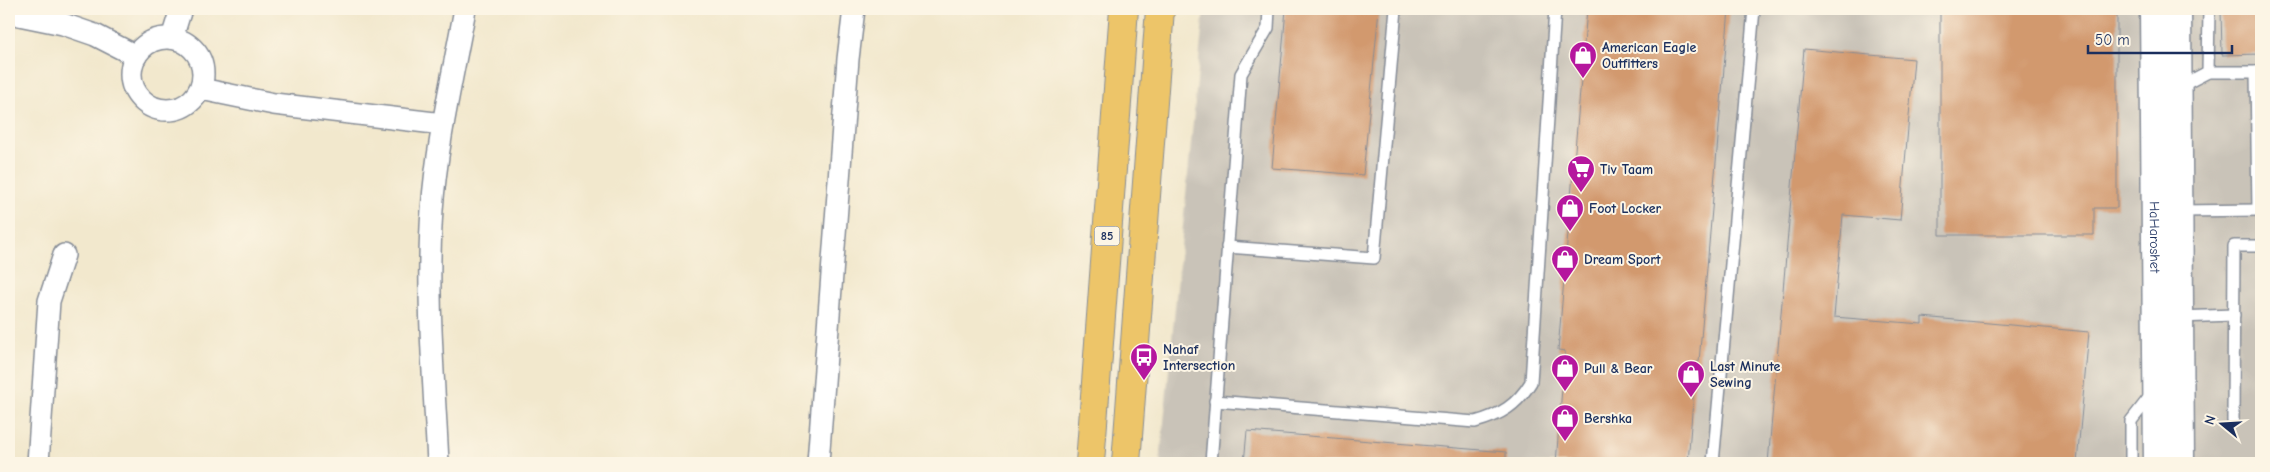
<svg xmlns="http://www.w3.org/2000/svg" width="2270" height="472" viewBox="0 0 2270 472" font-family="'Comic Neue',sans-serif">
<rect width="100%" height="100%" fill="#fcf5e5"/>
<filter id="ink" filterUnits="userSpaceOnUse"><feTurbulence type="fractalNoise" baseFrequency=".02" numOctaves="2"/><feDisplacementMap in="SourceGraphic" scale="10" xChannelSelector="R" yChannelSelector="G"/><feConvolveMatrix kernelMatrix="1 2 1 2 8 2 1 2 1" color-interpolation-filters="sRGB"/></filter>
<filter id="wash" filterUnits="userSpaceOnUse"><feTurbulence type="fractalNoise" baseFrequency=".0096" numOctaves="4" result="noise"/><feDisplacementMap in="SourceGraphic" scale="20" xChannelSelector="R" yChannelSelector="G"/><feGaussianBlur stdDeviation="1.12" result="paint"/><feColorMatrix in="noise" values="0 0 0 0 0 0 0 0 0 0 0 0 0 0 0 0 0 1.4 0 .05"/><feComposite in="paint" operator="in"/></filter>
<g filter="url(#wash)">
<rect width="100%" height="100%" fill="#f2e8cd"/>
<path fill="#c9c3b8" d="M1204,9H2261V463H1160Z"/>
<g id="blocks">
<g fill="#d2996e">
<path d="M1286,9H1379L1363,175L1272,168Z"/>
<path d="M1587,9H1729L1699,362H1696L1688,463H1556L1565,351L1558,350Z"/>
<path d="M1940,9H2117V208H2094V235H1940Z"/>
<path d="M2221,9H2261V54L2222,55Z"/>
<path d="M1804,49L1914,59L1900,220L1843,215L1834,317L1922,324V317L2089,332L2077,463H1768Z"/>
<path d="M1247,431L1506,452V463H1244Z"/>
</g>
</g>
</g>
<g filter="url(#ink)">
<use href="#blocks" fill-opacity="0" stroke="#868c96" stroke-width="1"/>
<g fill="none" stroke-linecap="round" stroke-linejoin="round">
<g stroke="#868c96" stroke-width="14">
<g id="service">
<path d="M2208,72L2209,9"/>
<path d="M2256,72L2258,210"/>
<path d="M2179,87L2208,72H2261"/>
<path d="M2180,211L2261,210"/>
<path d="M1227,247L1374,258L1396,9"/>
<path d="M2178,317L2234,315"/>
<path d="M1215,401L1475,422C1501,415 1517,405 1531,382L1555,9"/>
<path d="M2233,421L2234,246H2261"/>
<path d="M1211,463L1241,74L1268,28L1269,9"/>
<path d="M1713,463L1754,9"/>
<path d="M2131,463V421L2152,394"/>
</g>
</g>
<g stroke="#868c96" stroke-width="24">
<g id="minor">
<path d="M9,13L63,24L95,35L136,56"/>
<circle cx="167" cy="74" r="36"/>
<path d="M172,38L181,9"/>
<path d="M201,89L274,104L443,124"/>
<path d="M38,463L49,301L64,255"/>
<path d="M438,463C434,379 426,294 432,210C437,142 453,75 465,9"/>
<path d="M818,463L848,59L854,9"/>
</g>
</g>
<g stroke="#868c96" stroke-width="29">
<g id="tertiary">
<path id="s1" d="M2153,9L2157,463"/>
<path d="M2178,9L2181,463"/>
</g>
</g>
<g stroke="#868c96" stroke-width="30">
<g id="trunk">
<path d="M1090,463L1124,9"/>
<path d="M1126,463L1160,9"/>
</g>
</g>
<use href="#service" stroke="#fff" stroke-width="11"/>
<use href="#minor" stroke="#fff" stroke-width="21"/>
<use href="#tertiary" stroke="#fff" stroke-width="26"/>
<use href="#trunk" stroke="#edc569" stroke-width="28"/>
</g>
</g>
<defs>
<g id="shop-pin" transform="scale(1.4375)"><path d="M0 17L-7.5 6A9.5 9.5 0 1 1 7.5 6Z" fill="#b5179e" stroke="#fcf5e5"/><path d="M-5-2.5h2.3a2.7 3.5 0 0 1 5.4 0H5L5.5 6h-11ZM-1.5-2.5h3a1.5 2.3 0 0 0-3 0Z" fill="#fff"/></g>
<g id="supermarket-pin" transform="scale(1.4375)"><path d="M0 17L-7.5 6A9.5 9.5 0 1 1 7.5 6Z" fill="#b5179e" stroke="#fcf5e5"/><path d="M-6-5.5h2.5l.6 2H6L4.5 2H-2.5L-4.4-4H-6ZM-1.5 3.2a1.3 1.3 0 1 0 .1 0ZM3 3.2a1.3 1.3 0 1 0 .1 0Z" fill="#fff"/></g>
<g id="bus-pin" transform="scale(1.4375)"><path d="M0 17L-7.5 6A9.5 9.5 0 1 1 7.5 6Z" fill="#b5179e" stroke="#fcf5e5"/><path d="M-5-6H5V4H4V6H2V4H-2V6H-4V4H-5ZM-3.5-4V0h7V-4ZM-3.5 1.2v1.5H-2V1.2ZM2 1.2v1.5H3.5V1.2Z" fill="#fff"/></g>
</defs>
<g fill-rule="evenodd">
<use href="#shop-pin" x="1583" y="55"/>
<use href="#supermarket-pin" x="1581" y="169"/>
<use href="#shop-pin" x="1570" y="208"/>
<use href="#shop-pin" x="1565" y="259"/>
<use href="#bus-pin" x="1144" y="357"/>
<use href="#shop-pin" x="1565" y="368"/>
<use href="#shop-pin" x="1691" y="374"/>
<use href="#shop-pin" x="1565" y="418"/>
</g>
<g text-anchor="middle" stroke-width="4" stroke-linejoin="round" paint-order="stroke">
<rect fill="#fcf5e5" stroke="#5e6a86" stroke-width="1" x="1094.5" y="226.5" width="25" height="19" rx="4"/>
<g font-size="12" font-weight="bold" fill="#1b2f5e">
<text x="1107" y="240">85</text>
</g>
<g font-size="14" font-weight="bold" fill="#1b2f5e" stroke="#fcf5e5" text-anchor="start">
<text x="1602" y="52">American Eagle<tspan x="1602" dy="16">Outfitters</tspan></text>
<text x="1600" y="174">Tiv Taam</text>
<text x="1589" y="213">Foot Locker</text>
<text x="1584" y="264">Dream Sport</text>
<text x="1163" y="354">Nahaf<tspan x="1163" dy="16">Intersection</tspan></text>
<text x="1710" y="371">Last Minute<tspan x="1710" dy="16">Sewing</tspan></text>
<text x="1584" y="373">Pull &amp; Bear</text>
<text x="1584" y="423">Bershka</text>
</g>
<g font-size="14" fill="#1b2f5e" stroke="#fcf5e5">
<text dy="5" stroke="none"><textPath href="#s1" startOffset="228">HaHaroshet</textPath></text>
</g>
</g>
<rect width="2270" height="472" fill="none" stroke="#fcf5e5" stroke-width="30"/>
<g transform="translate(2222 424) rotate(288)" stroke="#fcf5e5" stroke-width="4" paint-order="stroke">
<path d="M0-4L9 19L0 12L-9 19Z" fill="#1b2f5e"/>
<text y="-8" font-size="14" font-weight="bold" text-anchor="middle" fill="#1b2f5e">N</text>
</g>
<path d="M2088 45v8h144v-8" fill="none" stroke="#1b2f5e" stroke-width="2.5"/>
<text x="2095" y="45" font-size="15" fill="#1b2f5e" stroke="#fcf5e5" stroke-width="4" paint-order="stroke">50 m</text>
</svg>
